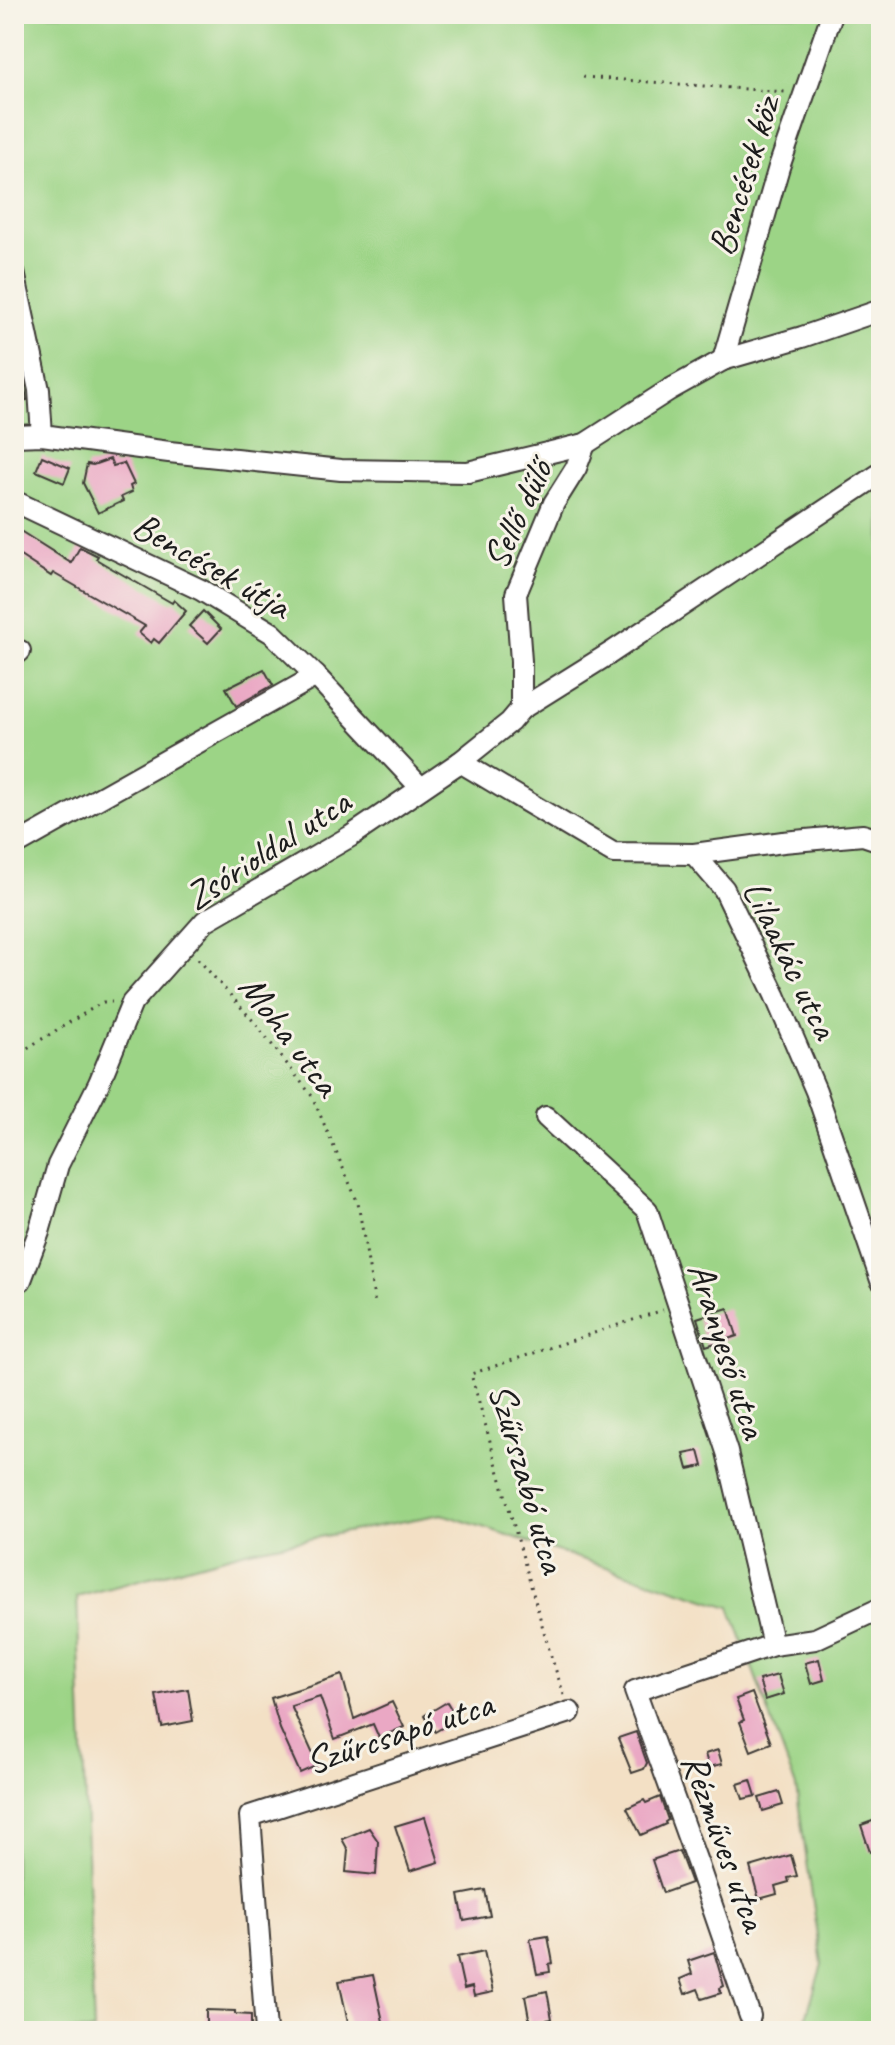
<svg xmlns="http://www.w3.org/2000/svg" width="895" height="2045" viewBox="0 0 895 2045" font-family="Caveat,sans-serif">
<rect width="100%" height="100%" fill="#f7f3e8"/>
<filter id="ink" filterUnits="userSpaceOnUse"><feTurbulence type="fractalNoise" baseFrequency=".0125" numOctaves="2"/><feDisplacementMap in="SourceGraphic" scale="16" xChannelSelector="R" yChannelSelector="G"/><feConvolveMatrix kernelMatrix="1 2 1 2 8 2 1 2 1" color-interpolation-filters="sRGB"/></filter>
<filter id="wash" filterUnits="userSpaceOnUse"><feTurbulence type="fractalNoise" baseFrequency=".006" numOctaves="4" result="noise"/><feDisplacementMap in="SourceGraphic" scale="32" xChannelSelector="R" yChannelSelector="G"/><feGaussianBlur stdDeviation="1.8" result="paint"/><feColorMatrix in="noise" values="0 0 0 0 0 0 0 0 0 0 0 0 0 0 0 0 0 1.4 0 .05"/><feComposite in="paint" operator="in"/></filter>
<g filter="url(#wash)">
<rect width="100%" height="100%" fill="#f3e0c5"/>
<path fill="#9cd486" stroke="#5c7851" stroke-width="2" d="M14,14H881V2031H802L822,1964L796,1787L730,1607L442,1514L250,1550L77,1597L94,2031H14Z"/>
<g id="blocks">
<g fill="#eaa8c4">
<path d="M22,371L27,400L23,401L22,397L14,399V372Z"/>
<path d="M42,456L70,468L64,483L36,471Z"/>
<path d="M110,459L113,466L124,463L134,484L130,486L132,492L121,497L123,501L98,513L83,483L87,464L93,465Z"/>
<path d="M14,527L71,563L80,547L98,556L96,559L106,565L172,603L174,600L186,611L159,643L154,639L151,643L139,633L145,626L53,573L51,576L14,552Z"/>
<path d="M203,611L221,629L208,643L189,626Z"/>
<path d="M264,669L273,685L236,706L226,688Z"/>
<path d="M728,1308L737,1336L706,1346L697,1318Z"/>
<path d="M699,1451L703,1466L688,1469L684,1454Z"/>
<path d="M819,1659L824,1680L811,1684L805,1663Z"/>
<path d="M342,1675L354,1719L392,1702L404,1727L379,1738L373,1724L335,1739L320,1697L291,1706L318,1765L300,1773L280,1729L271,1698Z"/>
<path d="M778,1675L784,1694L765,1700L759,1680Z"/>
<path d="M188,1689L193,1721L162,1727L156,1695Z"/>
<path d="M752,1693L771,1743L751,1751L740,1722L744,1720L736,1699Z"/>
<path d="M447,1702L457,1719L435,1732L425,1715Z"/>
<path d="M636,1732L647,1763L644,1769L632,1773L618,1738Z"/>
<path d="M718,1750L722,1764L709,1767L705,1754Z"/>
<path d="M751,1780L756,1796L743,1799L738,1784Z"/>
<path d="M779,1792L783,1805L763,1811L759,1798Z"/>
<path d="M660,1797L668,1820L665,1822L666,1824L641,1835L627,1808L644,1800L646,1803Z"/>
<path d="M425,1817L439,1862L410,1871L395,1826Z"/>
<path d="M881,1818V1848L870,1852L861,1825Z"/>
<path d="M369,1828L378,1841L376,1875L346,1872L348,1850L342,1839Z"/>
<path d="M679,1851L691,1883L663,1893L652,1860Z"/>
<path d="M791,1855L797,1876L788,1878L789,1882L775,1886L777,1894L759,1899L750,1867Z"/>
<path d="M485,1890L490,1916L464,1921L459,1895Z"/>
<path d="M548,1936L553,1963L549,1964L550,1972L537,1974L530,1939Z"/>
<path d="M484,1951L493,1992L474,1996L472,1987L464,1989L457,1957Z"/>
<path d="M714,1952L724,1986L720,1988L721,1993L702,1999L698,1989L685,1994L680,1979L692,1974L688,1961Z"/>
<path d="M373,1975L385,2031H350L339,1981Z"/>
<path d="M547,1991L552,2019L530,2023L525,1996Z"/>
<path d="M206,2010L235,2011V2014L251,2015V2031H206Z"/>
</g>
</g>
</g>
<g filter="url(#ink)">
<use href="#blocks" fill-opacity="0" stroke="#3c3935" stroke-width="2"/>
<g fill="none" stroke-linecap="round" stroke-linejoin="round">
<g stroke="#3c3935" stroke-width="24">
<g id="minor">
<path d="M14,272L39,390L42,435"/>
<path d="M723,360L779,167L832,14"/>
<path d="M14,436L42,435L169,452L341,470L468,472L585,444L669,390L723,360L802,337L881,310"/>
<path d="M14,501L201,590L272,633L316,676L421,788"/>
<path d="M14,656L20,651"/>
<path d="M521,709V661L516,594L554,503L576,468L585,444"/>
<path d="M460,762L613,853L694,854L783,842L863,835L881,841"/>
<path d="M14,846L316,676"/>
<path d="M694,854L724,889L775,995L816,1091L881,1280"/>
<path d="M546,1117L647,1210L727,1452L773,1645"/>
<path d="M14,1282L21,1280L39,1232L58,1165L99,1083L132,1003L205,921L351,836L460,762L510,722L521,709L612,652L881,473"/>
<path d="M750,2016L697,1862L635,1691L773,1645L815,1639L881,1608"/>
<path d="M266,2031L250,1816L570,1712"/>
</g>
</g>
<g stroke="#3c3935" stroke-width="3" stroke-dasharray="2 6" stroke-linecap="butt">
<path d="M583,77L785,92"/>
<path d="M198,959L255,1023L312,1096L358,1203L375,1304"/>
<path d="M14,1056L103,1002H112"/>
<path d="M14,1316L17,1299"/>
<path d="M564,1695L550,1653L471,1374L663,1310"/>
</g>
<use href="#minor" stroke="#fff" stroke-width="20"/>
</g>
</g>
<g text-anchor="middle" stroke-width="6" stroke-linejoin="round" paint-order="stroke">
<g font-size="38" fill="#1c1c1c" stroke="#f7f3e8">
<text transform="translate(743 176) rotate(-73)" y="13">Bencések köz</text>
<text transform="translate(517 514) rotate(-65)" y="13">Sellő dűlő</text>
<text transform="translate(212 565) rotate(30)" y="13">Bencések útja</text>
<text transform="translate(267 849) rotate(-33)" y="13">Zsórioldal utca</text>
<text transform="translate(791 959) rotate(64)" y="13">Lilaakác utca</text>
<text transform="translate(290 1035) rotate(53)" y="13">Moha utca</text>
<text transform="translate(728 1350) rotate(72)" y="13">Aranyeső utca</text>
<text transform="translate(528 1478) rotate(74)" y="13">Szűrszabó utca</text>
<text transform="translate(399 1732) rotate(-18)" y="13">Szűrcsapó utca</text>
<text transform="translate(725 1842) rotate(70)" y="13">Rézműves utca</text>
</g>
</g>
<rect width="895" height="2045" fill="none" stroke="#f7f3e8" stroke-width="48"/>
</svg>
